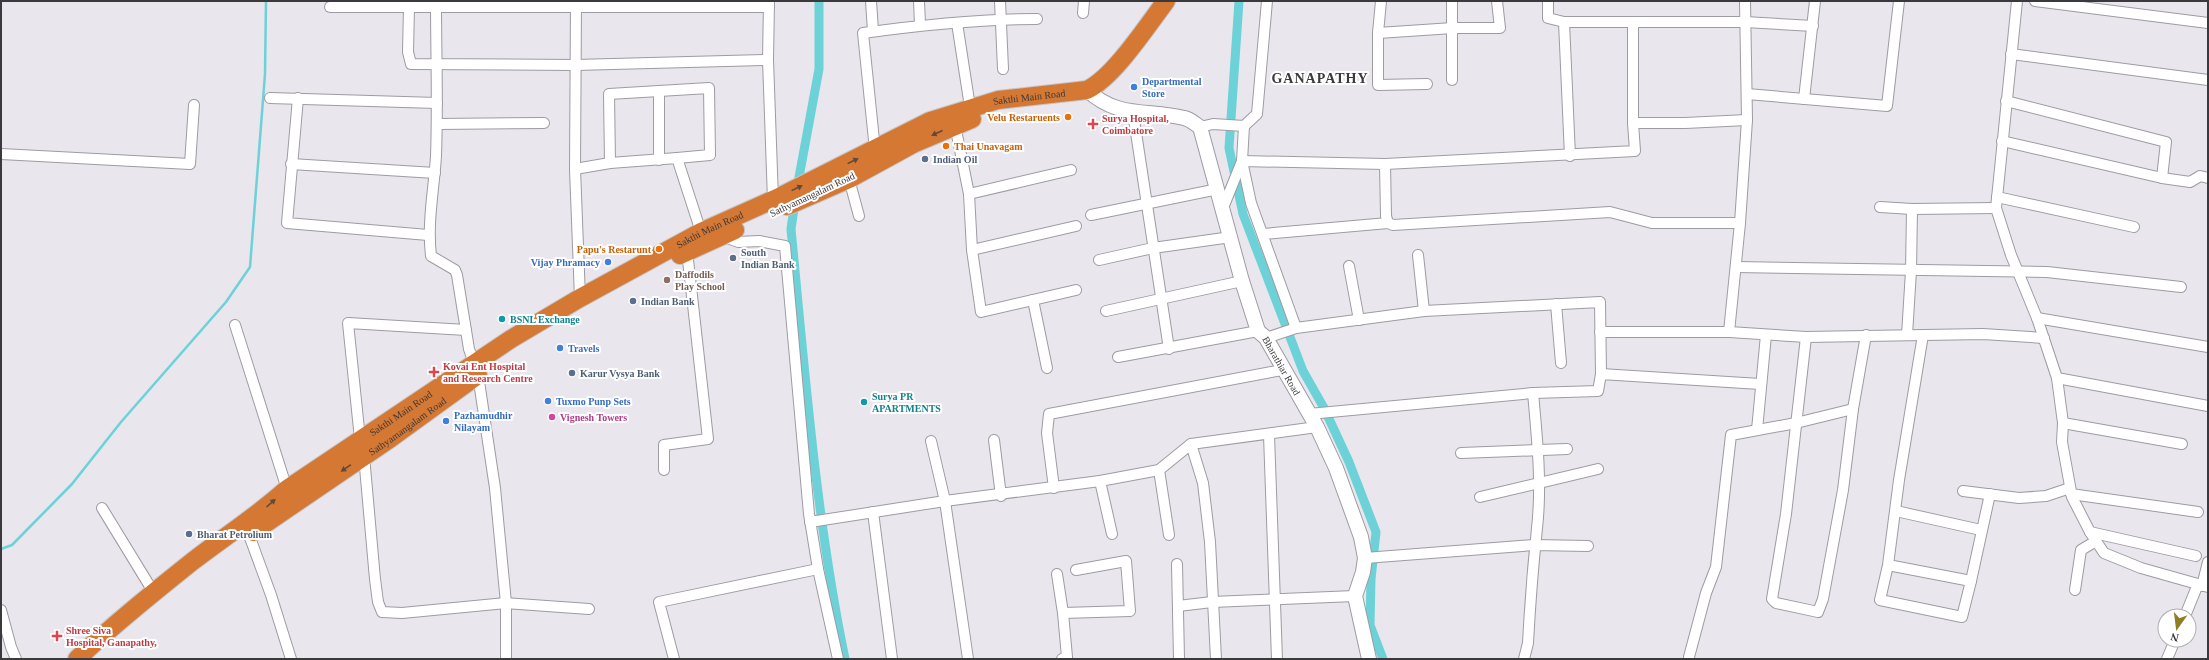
<svg xmlns="http://www.w3.org/2000/svg" width="2209" height="660" viewBox="0 0 2209 660" font-family="Georgia,serif">
<rect width="100%" height="100%" fill="#e9e6ed"/>
<g fill="none" stroke-linecap="round" stroke-linejoin="round">
<path stroke="#6cd2d7" stroke-width="2.5" d="M1,549L12,545L72,484L121,422L226,302L250,267L265,74L266,1"/>
<g stroke="#6cd2d7" stroke-width="9">
<path d="M1239,1L1229,148L1243,214L1303,371L1324,408L1349,462L1376,532L1371,579L1370,625L1383,659"/>
<path d="M797,188L819,69V1"/>
<path d="M795,202L791,229C805,373 816,518 845,659"/>
</g>
<g stroke="#9e9ba2" stroke-width="12">
<g id="street">
<path d="M436,1C436,53 438,104 436,156C434,189 427,222 431,256L455,270L457,275L469,349L478,375L495,488L506,603V659"/>
<path d="M576,1L575,169L580,298"/>
<path d="M769,1L768,60L773,200"/>
<path d="M871,1L873,31"/>
<path d="M919,1L920,24"/>
<path d="M1000,1L1003,69"/>
<path d="M1381,1L1378,33V85L1427,84"/>
<path d="M1452,1V80"/>
<path d="M1548,1V18L1564,22H1745L1813,26"/>
<path d="M2017,1L1996,208L2011,255L2037,318L2057,378L2063,423L2062,442L2072,497L2090,532L2104,553L2141,568L2208,587"/>
<path d="M2035,1L2208,23"/>
<path d="M330,7H769"/>
<path d="M409,7L408,52L411,64L575,65L768,60"/>
<path d="M1083,13L1084,1"/>
<path d="M1564,22L1570,156"/>
<path d="M957,23L970,107"/>
<path d="M1378,33L1453,28H1500L1497,1"/>
<path d="M2011,54L2208,80"/>
<path d="M1747,94L1887,106L1899,1"/>
<path d="M270,98L437,103"/>
<path d="M298,98L287,223L428,235"/>
<path d="M1804,99L1815,1"/>
<path d="M2006,101L2166,142L2162,178"/>
<path d="M1133,113L1169,349"/>
<path d="M1633,123H1685L1747,120"/>
<path d="M437,124L544,123"/>
<path d="M955,125L969,194L972,250L981,312L1076,290"/>
<path d="M1244,126L1242,161L1251,203L1296,328"/>
<path d="M1200,127L1213,124L1244,126L1257,114L1267,1"/>
<path d="M2002,141L2162,178L2190,182L2200,176L2208,178"/>
<path d="M875,150L863,33C921,25 978,19 1037,19"/>
<path d="M1,154L190,164L194,105"/>
<path d="M659,160V91"/>
<path d="M610,163L609,94L709,88L710,155L677,158"/>
<path d="M291,164L435,173"/>
<path d="M1385,164L1635,151L1633,123V23"/>
<path d="M575,169L610,163L677,158L701,232"/>
<path d="M849,179L859,216"/>
<path d="M969,194L1071,170"/>
<path d="M1997,197L2134,227"/>
<path d="M1880,207L1912,209"/>
<path d="M1223,208L1242,161L1385,164L1386,216L1388,223L1393,225L1610,212L1652,223H1740"/>
<path d="M1091,215L1218,189"/>
<path d="M1263,234L1388,223"/>
<path d="M722,236L738,242L759,241L785,246L809,514L818,569L838,659"/>
<path d="M972,250L1076,226"/>
<path d="M1418,255L1424,311"/>
<path d="M1099,260L1153,248L1231,237"/>
<path d="M1349,266L1359,320"/>
<path d="M1736,267L2047,272L2181,287"/>
<path d="M1033,300L1047,368"/>
<path d="M1556,304L1561,363"/>
<path d="M1106,311L1242,281"/>
<path d="M2037,318L2208,347"/>
<path d="M235,325L287,489"/>
<path d="M1600,332H1729L1806,337L1983,334L2044,338"/>
<path d="M1729,332L1740,223L1747,120L1745,1"/>
<path d="M1907,335L1911,271L1912,209L1996,208"/>
<path d="M1806,337L1786,514L1772,599L1776,603L1818,612L1823,599L1843,490L1853,409L1866,335"/>
<path d="M1266,338L1296,328L1424,311L1600,302L1601,374"/>
<path d="M1118,357L1258,331"/>
<path d="M2057,378L2208,406"/>
<path d="M1309,414L1533,393L1598,391L1601,374L1760,384"/>
<path d="M2063,423L2182,444"/>
<path d="M1757,430L1766,335"/>
<path d="M1269,435L1277,659"/>
<path d="M360,439L348,323L466,330"/>
<path d="M994,440L1001,496"/>
<path d="M931,441L945,501L968,659"/>
<path d="M1191,444L1203,483L1210,542L1216,659"/>
<path d="M1461,453L1567,449"/>
<path d="M364,456L375,579L378,602L382,612L402,613L506,603L589,609"/>
<path d="M664,470V445L708,439L687,251"/>
<path d="M1159,470L1169,535"/>
<path d="M1100,481L1112,534"/>
<path d="M1054,488L1047,433L1049,414L1282,370"/>
<path d="M1963,491L2019,498L2046,496L2070,488"/>
<path d="M2071,494L2198,512"/>
<path d="M1480,497L1598,469"/>
<path d="M102,508L154,593"/>
<path d="M1896,511L1981,530"/>
<path d="M873,512L892,659"/>
<path d="M810,522L945,501L1100,481L1159,470L1191,444L1317,427"/>
<path d="M2090,532L2196,556"/>
<path d="M249,535L271,595L291,659"/>
<path d="M1365,558L1534,545L1588,546"/>
<path d="M1177,564L1179,659"/>
<path d="M1888,565L1971,581L1962,617L1880,600L1888,565L1899,480L1923,335"/>
<path d="M1057,574L1063,613L1067,657L1062,659"/>
<path d="M1971,581L1990,494"/>
<path d="M2202,586L2208,562"/>
<path d="M2075,590L2081,550L2096,541"/>
<path d="M1178,606L1212,602L1355,596"/>
<path d="M1,610L11,647L16,659"/>
<path d="M1063,613L1130,611L1126,561L1076,570"/>
<path d="M2185,616L2198,584"/>
<path d="M1689,657L1706,593L1716,567L1731,435L1796,423L1853,409"/>
<path d="M674,659L659,602L818,569"/>
<path d="M1524,659L1528,643C1530,605 1533,566 1537,528C1542,484 1537,437 1533,393"/>
<path d="M2167,659L2175,640"/>
</g>
</g>
<g stroke="#9e9ba2" stroke-width="16">
<g id="secondary">
<path id="s1" d="M1087,90C1118,119 1148,109 1184,118C1190,119 1195,124 1200,127L1242,281L1258,331L1266,338L1317,427L1336,468L1361,537L1365,558L1363,572L1355,596L1369,659"/>
</g>
</g>
<g stroke="#c4c4c4" stroke-width="20">
<g id="highway">
<path d="M787,206L849,179L913,144L972,119"/>
<path d="M680,255L735,230"/>
<path id="s2" d="M253,532L391,438L478,375"/>
<path id="s3" d="M77,659C114,624 153,593 193,561C224,537 257,516 287,489L511,339L580,298L701,232L777,198L930,121L998,100L1087,90C1114,77 1147,26 1166,1"/>
</g>
</g>
<use href="#street" stroke="#fff" stroke-width="10"/>
<use href="#secondary" stroke="#fff" stroke-width="14"/>
<use href="#highway" stroke="#d57833" stroke-width="18"/>
</g>
<defs><path id="oneway-solid" d="M-6-.8H1V-3.2L6.5 0L1 3.2V.8H-6Z"/></defs>
<g fill="#614939">
<use href="#oneway-solid" transform="translate(937 133) rotate(156)"/>
<use href="#oneway-solid" transform="translate(853 161) rotate(-26)"/>
<use href="#oneway-solid" transform="translate(797 188) rotate(-26)"/>
<use href="#oneway-solid" transform="translate(346 468) rotate(146)"/>
<use href="#oneway-solid" transform="translate(271 503) rotate(-42)"/>
</g>
<g fill="#3f7fe0" stroke="#fff" stroke-width="1.5">
<circle cx="1134" cy="87" r="4"/>
<circle cx="608" cy="262" r="4"/>
<circle cx="560" cy="348" r="4"/>
<circle cx="548" cy="401" r="4"/>
<circle cx="446" cy="421" r="4"/>
</g>
<g fill="#e8710a" stroke="#fff" stroke-width="1.5">
<circle cx="1068" cy="117" r="4"/>
<circle cx="946" cy="146" r="4"/>
<circle cx="659" cy="249" r="4"/>
</g>
<g fill="#e0444e" stroke="#fff" stroke-width="1.5">
<path d="M1091 118h4v4h4v4h-4v4h-4v-4h-4v-4h4z"/>
<path d="M432 366h4v4h4v4h-4v4h-4v-4h-4v-4h4z"/>
<path d="M55 630h4v4h4v4h-4v4h-4v-4h-4v-4h4z"/>
</g>
<g fill="#5c6f8a" stroke="#fff" stroke-width="1.5">
<circle cx="925" cy="159" r="4"/>
<circle cx="733" cy="258" r="4"/>
<circle cx="633" cy="301" r="4"/>
<circle cx="572" cy="373" r="4"/>
<circle cx="189" cy="534" r="4"/>
</g>
<circle fill="#8d6e63" stroke="#fff" stroke-width="1.5" cx="667" cy="280" r="4"/>
<g fill="#0f9aa8" stroke="#fff" stroke-width="1.5">
<circle cx="502" cy="319" r="4"/>
<circle cx="864" cy="402" r="4"/>
</g>
<circle fill="#d1479c" stroke="#fff" stroke-width="1.5" cx="552" cy="417" r="4"/>
<g text-anchor="middle" stroke-width="4" stroke-linejoin="round" paint-order="stroke">
<g font-size="10" font-weight="bold" fill="#366cbe" stroke="#fff" text-anchor="start">
<text x="1142" y="85">Departmental<tspan x="1142" dy="12">Store</tspan></text>
<text x="600" y="266" text-anchor="end">Vijay Phramacy</text>
<text x="568" y="352">Travels</text>
<text x="556" y="405">Tuxmo Punp Sets</text>
<text x="454" y="419">Pazhamudhir<tspan x="454" dy="12">Nilayam</tspan></text>
</g>
<g font-size="10" fill="#3a393b" stroke="#fff">
<text dy="4" stroke="none"><textPath href="#s3" startOffset="1115">Sakthi Main Road</textPath></text>
<text transform="translate(812 194) rotate(-25)" y="4">Sathyamangalam Road</text>
<text dy="4" stroke="none"><textPath href="#s3" startOffset="767">Sakthi Main Road</textPath></text>
<text dy="4" stroke="none"><textPath href="#s1" startOffset="376">Bharathiar Road</textPath></text>
<text dy="4" stroke="none"><textPath href="#s3" startOffset="407">Sakthi Main Road</textPath></text>
<text dy="4" stroke="none"><textPath href="#s2" startOffset="187">Sathyamangalam Road</textPath></text>
</g>
<g font-size="10" font-weight="bold" fill="#c56008" stroke="#fff" text-anchor="end">
<text x="1060" y="121">Velu Restaruents</text>
<text x="954" y="150" text-anchor="start">Thai Unavagam</text>
<text x="651" y="253">Papu's Restarunt</text>
</g>
<g font-size="10" font-weight="bold" fill="#be3a42" stroke="#fff" text-anchor="start">
<text x="1102" y="122">Surya Hospital,<tspan x="1102" dy="12">Coimbatore</tspan></text>
<text x="443" y="370">Kovai Ent Hospital<tspan x="443" dy="12">and Research Centre</tspan></text>
<text x="66" y="634">Shree Siva<tspan x="66" dy="12">Hospital, Ganapathy,</tspan></text>
</g>
<g font-size="10" font-weight="bold" fill="#4e5e75" stroke="#fff" text-anchor="start">
<text x="933" y="163">Indian Oil</text>
<text x="741" y="256">South<tspan x="741" dy="12">Indian Bank</tspan></text>
<text x="641" y="305">Indian Bank</text>
<text x="580" y="377">Karur Vysya Bank</text>
<text x="197" y="538">Bharat Petrolium</text>
</g>
<g font-size="10" font-weight="bold" fill="#785e54" stroke="#fff" text-anchor="start">
<text x="675" y="278">Daffodils<tspan x="675" dy="12">Play School</tspan></text>
</g>
<g font-size="10" font-weight="bold" fill="#0d838f" stroke="#fff" text-anchor="start">
<text x="510" y="323">BSNL Exchange</text>
<text x="872" y="400">Surya PR<tspan x="872" dy="12">APARTMENTS</tspan></text>
</g>
<g font-size="10" font-weight="bold" fill="#b23c85" stroke="#fff" text-anchor="start">
<text x="560" y="421">Vignesh Towers</text>
</g>
<g font-size="14" font-weight="bold" letter-spacing="1" fill="#3a393b" stroke="#fff">
<text x="1320" y="83">GANAPATHY</text>
</g>
</g>
<rect width="2209" height="660" fill="none" stroke="#3a393b" stroke-width="4"/>
<g transform="translate(2177 628) rotate(194)"><circle r="19" fill="#ffffff" stroke="#b0b0b1"/>
<path d="M0-3L7 15L0 10L-7 15Z" fill="#917d24"/>
<text y="-6" font-size="11" font-weight="bold" text-anchor="middle" fill="#3a393b">N</text>
</g>
</svg>
